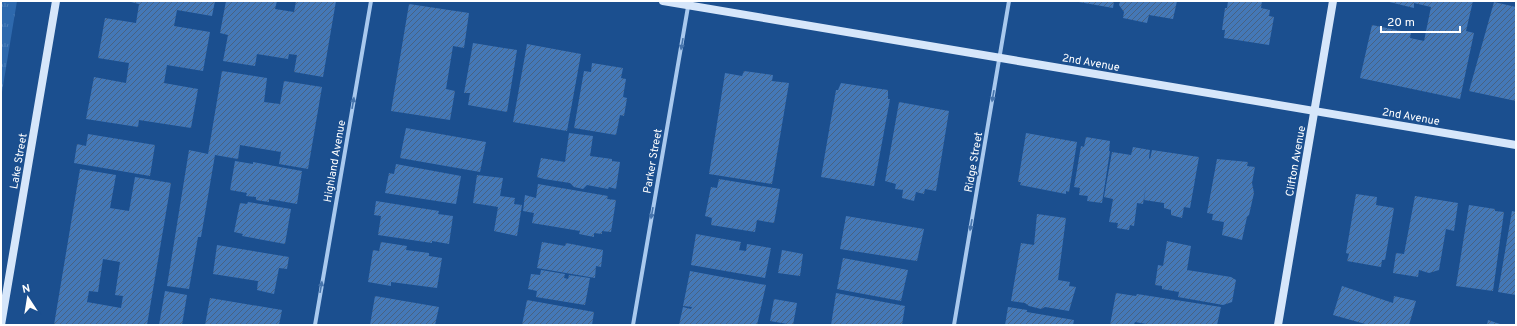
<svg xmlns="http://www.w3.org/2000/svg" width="1517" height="326" viewBox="0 0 1517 326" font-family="Overpass,sans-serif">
<defs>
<pattern id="park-tufts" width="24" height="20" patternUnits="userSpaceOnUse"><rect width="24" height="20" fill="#2e69ad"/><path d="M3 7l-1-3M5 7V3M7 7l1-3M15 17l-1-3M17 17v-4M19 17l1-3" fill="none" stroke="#4d80b9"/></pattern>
<pattern id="building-hatch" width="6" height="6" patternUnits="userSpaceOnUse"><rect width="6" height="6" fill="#4478b7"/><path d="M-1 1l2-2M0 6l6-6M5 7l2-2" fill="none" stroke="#486282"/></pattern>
</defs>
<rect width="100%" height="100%" fill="#1b4f8f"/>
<path fill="url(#park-tufts)" d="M1,1H17L1,98Z"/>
<g fill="url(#building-hatch)" fill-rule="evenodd">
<path d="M127,1H215L212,16L177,10L174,26L210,32L203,71L167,65L164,83L198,89L191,128L139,120L138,127L86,119L94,77L126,83L129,63L98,58L105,18L136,23L139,4Z"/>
<path d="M226,1H277L275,9L294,12L296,1H336L323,77L294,72L297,55L289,54L288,59L257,54L255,66L223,61L228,35L220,33Z"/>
<path d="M1073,1H1114L1113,8Z"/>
<path d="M1120,1H1177L1173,19L1149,15L1147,23L1123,18L1124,12L1119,5Z"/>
<path d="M1228,1H1262L1261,8L1270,10L1269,16L1274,17L1269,45L1224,38L1225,30H1222L1225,8H1227Z"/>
<path d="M1385,1H1473L1466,31L1474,33L1460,99L1360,78L1372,25L1411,33L1410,38L1424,41L1431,7L1414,3V8Z"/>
<path d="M1494,2L1516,7V101L1469,91Z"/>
<path d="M409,4L469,13L464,48L453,46L446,89L455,91L450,120L391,111Z"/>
<path d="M473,43L517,50L507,112L468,105L470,93H464Z"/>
<path d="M527,44L581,54L567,131L513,122Z"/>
<path d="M592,63L623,68L621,78L626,79L623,97L627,98L624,116L620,115L616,135L574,128L584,71L591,72Z"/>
<path d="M222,71L267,78L264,102L280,104L284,81L322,87L308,169L279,164L281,152L240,145L238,159L215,155L201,237H198L189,289L167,286L189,150L208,154Z"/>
<path d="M744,71L773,75L772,81L789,83L772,184L709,174L725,73L742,76Z"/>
<path d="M841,83L888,90V99H890L874,186L821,177L836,90H838Z"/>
<path d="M899,102L949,111L936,191L925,189L924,194L916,192L914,201L902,198L903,190L895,189L896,184L885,181Z"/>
<path d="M406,128L486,142L480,172L400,158Z"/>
<path d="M569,133L593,136L590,156L612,159V161L620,162L616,189L609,187L608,189L587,185L583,189L574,187L570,183L544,179L537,177L541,158L565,162Z"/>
<path d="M1026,133L1077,142L1069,192L1066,191V194L1020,185L1021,182H1018Z"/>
<path d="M88,134L155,145L150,176L74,163L77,144L86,146Z"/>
<path d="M1086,137L1110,141L1109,151H1110L1102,203L1087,201L1088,196L1079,195L1080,188L1074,187L1081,146L1084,147Z"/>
<path d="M1133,147L1150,150L1149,158L1150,159L1152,150L1199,157L1190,208L1184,207L1182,218L1171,215V210L1164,208V203L1144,200L1146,185L1143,204L1137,203L1134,226L1130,225L1129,230L1117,228L1118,223L1109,222L1113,199L1104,197L1112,152L1131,155Z"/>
<path d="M1217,159L1248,162L1247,166L1255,167L1252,183L1254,193L1249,215L1247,217L1242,240L1222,235L1224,222L1212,220L1213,214L1207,213Z"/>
<path d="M235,161L253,164V162L302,171L297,204L269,199V202L256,200V197L246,196L247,193L230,190Z"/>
<path d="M396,164L461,176L456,204L385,193L389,173L394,174Z"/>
<path d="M80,169L116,175L110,208L129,211L135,177L171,183L147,325H54ZM103,259L120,262L115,295L123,296L121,308L87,302L89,291L98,292Z"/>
<path d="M477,175L503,178L500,196L515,198L514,204L522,205L517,236L494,231L498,207L473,203Z"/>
<path d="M719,179L780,189L774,223L757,220L755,232L711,225L712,218L705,216L711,187L717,188Z"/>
<path d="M538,184L608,196L607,199L616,200L611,232L602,231V234L594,233V237L579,234L580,231L532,223L534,213L523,211L525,195L536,198Z"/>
<path d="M1356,194L1377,197L1376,205L1394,208L1385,260H1382L1381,267L1347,261L1349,254L1346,253Z"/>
<path d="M1415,196L1458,203L1454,231L1446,229L1439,270L1429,273L1419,270L1418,277L1393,273L1396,253L1404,254Z"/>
<path d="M376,201L439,211L438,214L453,216L449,244L432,241V243L378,235L381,216L374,215Z"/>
<path d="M248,202L291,209L285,244L242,236L243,234L234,232L240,203L247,204Z"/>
<path d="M1469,205L1495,209V211L1504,212L1493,291L1456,286Z"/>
<path d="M1512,211L1516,212V295L1498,292Z"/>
<path d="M1037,214L1066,218L1058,280L1070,282L1069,286L1076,287L1069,311L1045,307L1041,309L1029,306L1025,303L1011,301L1021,243L1034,245Z"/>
<path d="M846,216L924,229L917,261L840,249Z"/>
<path d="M696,234L741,242L739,250L746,251L747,244L771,248L765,278L691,265Z"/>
<path d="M1167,241L1191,246L1187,270L1231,277L1236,280L1232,302L1223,305L1178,297L1179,292L1162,289V286L1155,285L1158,265L1163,266Z"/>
<path d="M381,242L407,246L406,250L429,253V256L442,258L437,288L391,282V286L368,282L373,250L379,251Z"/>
<path d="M542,242L565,246L566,243L603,250L601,267L596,266L595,278L537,268Z"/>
<path d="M217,245L289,257L287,269L279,268L274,294L257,290L258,281L213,274Z"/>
<path d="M782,250L803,254L800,276L778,273Z"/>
<path d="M843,258L908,270L901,301L837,289Z"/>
<path d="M541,270L565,274L564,278L568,279L569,275L590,278L585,305L536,297L537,291L528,289L531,274L540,275Z"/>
<path d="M690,271L766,285L757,325H679L683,307L691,309L692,307L683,306Z"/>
<path d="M1342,286L1393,303L1394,296L1416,301L1409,325H1369L1333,315Z"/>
<path d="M165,291L187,295L182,325H159Z"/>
<path d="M836,293L905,306L902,325H831Z"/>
<path d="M1116,293L1136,296L1137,294L1221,307L1217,325H1152L1135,322L1134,325H1110Z"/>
<path d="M375,296L439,307L435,325H370Z"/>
<path d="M210,298L282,310L279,325H205Z"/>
<path d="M774,299L797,303L793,325L770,321Z"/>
<path d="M527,300L594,312L592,325H522Z"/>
<path d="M1008,307L1027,310V312L1074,320L1073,325H1005Z"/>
<path d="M1488,320L1503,325H1487Z"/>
</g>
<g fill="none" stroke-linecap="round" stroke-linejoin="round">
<g stroke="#a9c9ee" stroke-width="4">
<path d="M315,325L371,1"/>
<path d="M633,325L689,1"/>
<path d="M954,325L1009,1"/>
</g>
<g stroke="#d6e6fa" stroke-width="8">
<path d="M663,1L1516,145"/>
<path d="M1,325L56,1"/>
<path d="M1278,325L1333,1"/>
</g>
</g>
<defs><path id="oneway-solid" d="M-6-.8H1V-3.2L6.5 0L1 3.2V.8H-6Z"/></defs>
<g fill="#4674ac">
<use href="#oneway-solid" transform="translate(682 44) rotate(100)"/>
<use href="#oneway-solid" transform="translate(993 96) rotate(100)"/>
<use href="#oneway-solid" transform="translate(353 103) rotate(-80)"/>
<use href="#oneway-solid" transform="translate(652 213) rotate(100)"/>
<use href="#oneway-solid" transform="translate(971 225) rotate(100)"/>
<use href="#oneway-solid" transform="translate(321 287) rotate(-80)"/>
</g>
<g text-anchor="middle" stroke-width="3" stroke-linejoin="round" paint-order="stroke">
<g font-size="11" fill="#fff" stroke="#1b4f8f">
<text transform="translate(1091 62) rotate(10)" y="4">2nd Avenue</text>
<text transform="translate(1411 116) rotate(10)" y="4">2nd Avenue</text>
<text transform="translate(18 161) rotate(-80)" y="4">Lake Street</text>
<text transform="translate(334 161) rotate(-80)" y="4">Highland Avenue</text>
<text transform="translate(652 161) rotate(-80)" y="4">Parker Street</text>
<text transform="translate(1295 161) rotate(-80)" y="4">Clifton Avenue</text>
<text transform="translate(973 162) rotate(-80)" y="4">Ridge Street</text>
</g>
</g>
<rect width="1517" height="326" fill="none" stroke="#ffffff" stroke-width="4"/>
<g transform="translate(28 298) rotate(348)" stroke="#1b4f8f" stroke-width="3" paint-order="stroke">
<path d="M0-3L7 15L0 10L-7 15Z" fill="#ffffff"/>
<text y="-6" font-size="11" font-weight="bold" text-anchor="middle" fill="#ffffff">N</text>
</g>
<path d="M1381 26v6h79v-6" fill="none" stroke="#ffffff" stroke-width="2"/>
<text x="1387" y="26" font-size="12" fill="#ffffff" stroke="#1b4f8f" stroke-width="3" paint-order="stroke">20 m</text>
</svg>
